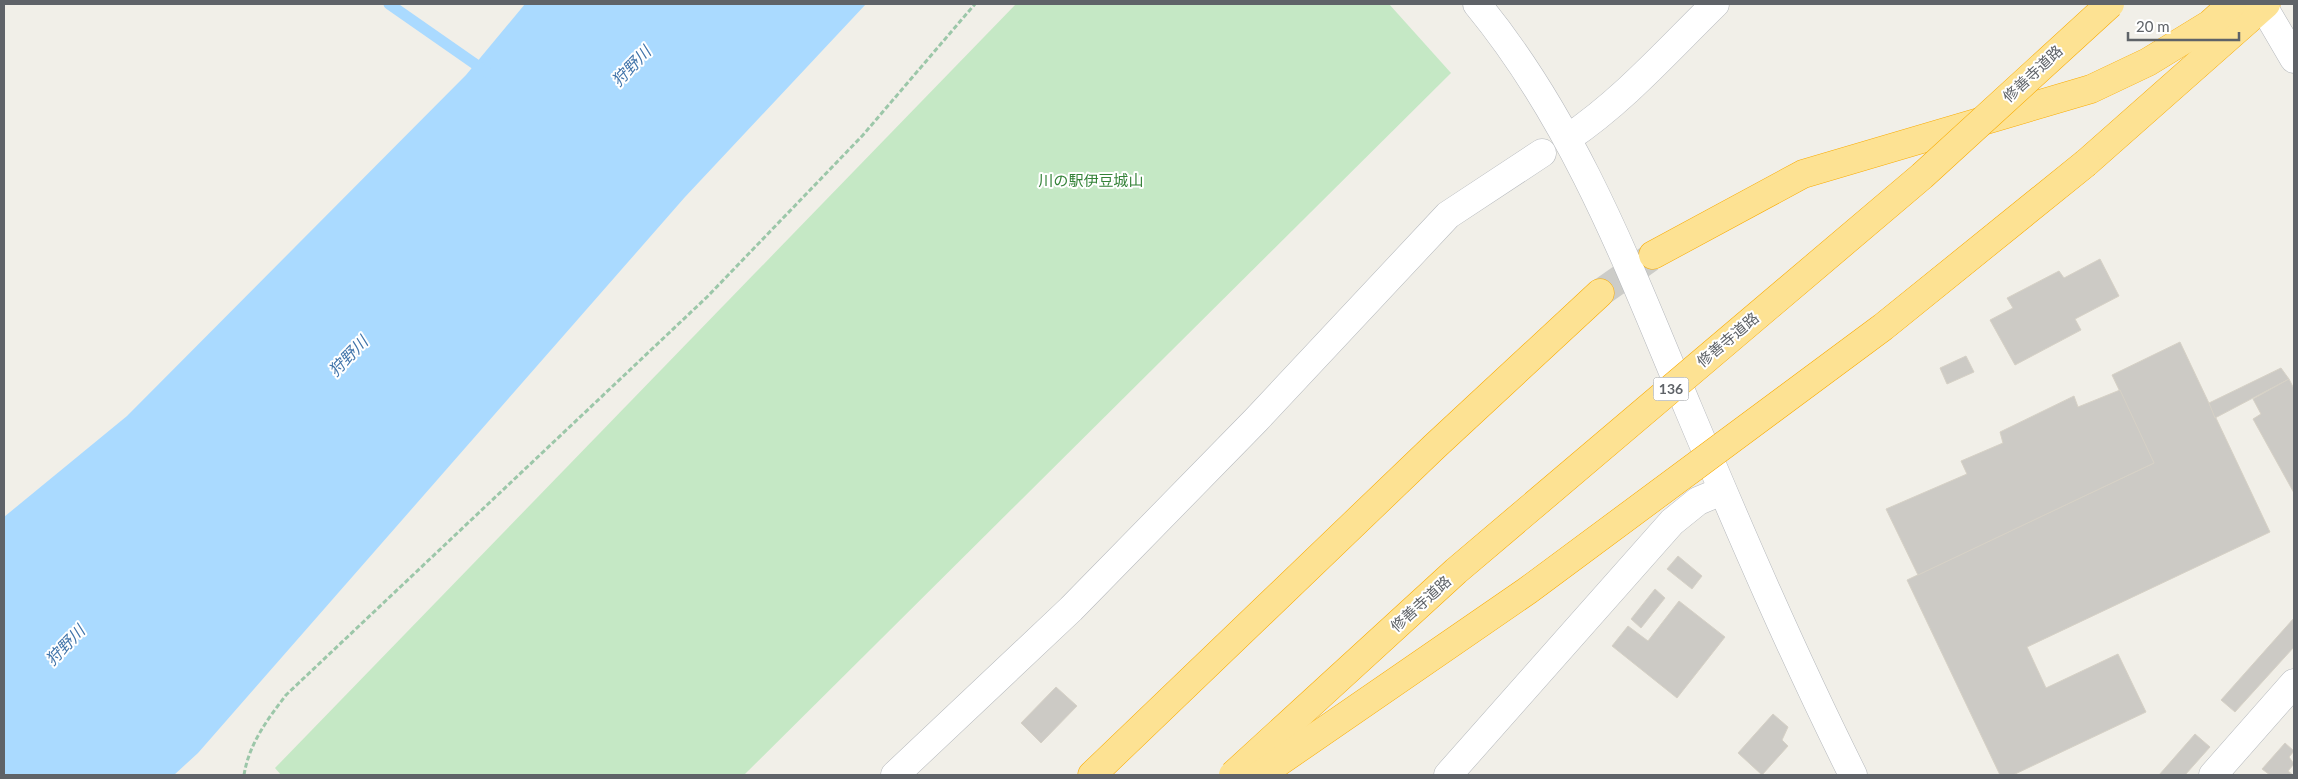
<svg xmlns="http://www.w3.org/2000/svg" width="2298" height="779" viewBox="0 0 2298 779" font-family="Lato,'Noto Sans JP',sans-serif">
<rect width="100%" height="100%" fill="#f1efe8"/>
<path fill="#c5e8c5" d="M1016,4H1389L1451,73L744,775H281L275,768Z"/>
<path fill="#aadaff" d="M525,4H866L685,197L198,753L174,775H4V517L127,416L466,75Z"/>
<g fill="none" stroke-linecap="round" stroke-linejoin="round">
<path stroke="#aadaff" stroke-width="11" d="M389,4L488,73"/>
</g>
<g fill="#cccac5" stroke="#d6d1c6">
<path d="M2100,259L2119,296L2075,319L2081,330L2015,365L1990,320L2013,308L2007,298L2059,271L2064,278Z"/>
<path d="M2180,342L2270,532L2027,647L2046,688L2118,654L2146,712L2013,775H2000L1907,580L2154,463L2112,375Z"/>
<path d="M1966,356L1974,372L1947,384L1940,368Z"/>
<path d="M2281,368L2289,379L2215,418L2209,403Z"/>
<path d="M2289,379L2294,389V493L2253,419L2261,414L2253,399Z"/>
<path d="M2120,390L2154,463L1918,575L1886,509L1967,474L1961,461L2003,443L2000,432L2074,396L2078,407Z"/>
<path d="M1678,556L1702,576L1692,589L1667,569Z"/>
<path d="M1655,589L1665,598L1641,628L1631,619Z"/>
<path d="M1679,601L1725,637L1677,698L1612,646L1628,626L1648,641Z"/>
<path d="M2294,618V647L2235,712L2221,700Z"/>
<path d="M1056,687L1077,706L1041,743L1021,723Z"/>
<path d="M1773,714L1788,727L1782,740L1788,746L1762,775L1738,753Z"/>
<path d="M2195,734L2210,747L2185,775H2159Z"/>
<path d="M2285,743L2294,751L2289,757L2294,764L2288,771L2293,775H2270L2262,769Z"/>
</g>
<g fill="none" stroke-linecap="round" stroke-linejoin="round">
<path stroke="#ccccc8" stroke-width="28" stroke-dasharray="28 14" stroke-linecap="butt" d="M1600,293L1650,258"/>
<g stroke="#b5b8bc" stroke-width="29">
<g id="minor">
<path d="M1477,4C1575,123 1629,267 1688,408C1740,532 1793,655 1853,775"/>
<path d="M2263,6L2294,59"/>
<path d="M1568,138C1623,101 1668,50 1715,4"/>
<path d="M895,775L1071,609L1256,420L1448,215L1542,153"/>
<path d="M1448,775L1672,522L1698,501L1722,491"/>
<path d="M2213,775L2294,683"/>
</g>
</g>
<g stroke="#f9ab00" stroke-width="29">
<g id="highway">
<path d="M2086,163L2266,4"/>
<path d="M1653,255L1803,174L2091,89L2148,62L2210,24L2232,4"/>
<path d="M1092,775L1434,447L1600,293"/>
</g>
</g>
<path stroke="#9cc7a9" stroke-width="3" stroke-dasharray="5 2.5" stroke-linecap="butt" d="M244,775C249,744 267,720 286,695L707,297L863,135L975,4"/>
<use href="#minor" stroke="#fff" stroke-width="28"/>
<use href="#highway" stroke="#fde293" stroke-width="28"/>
<g stroke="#f9ab00" stroke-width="29" stroke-linecap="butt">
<g id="highway-bridge">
<path d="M1233,775L1456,571L1922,176L2110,4"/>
<path d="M1260,775L1527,591L1883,327L2086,163"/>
</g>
</g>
<use href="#highway-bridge" stroke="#fde293" stroke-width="28"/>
</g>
<g text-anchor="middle" stroke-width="4" stroke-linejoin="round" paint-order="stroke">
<rect fill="#fff" stroke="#8f9295" stroke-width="1" x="1653.5" y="377.5" width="35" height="23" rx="4"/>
<g font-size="14" font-weight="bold" fill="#5f6368">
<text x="1671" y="394">136</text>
</g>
<g font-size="15" fill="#5f6368" stroke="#fff">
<text transform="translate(2033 74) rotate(-43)" y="5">修善寺道路</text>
<text transform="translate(1728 340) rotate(-40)" y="5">修善寺道路</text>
<text transform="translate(1421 604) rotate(-42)" y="5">修善寺道路</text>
</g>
<g font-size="15" fill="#348238" stroke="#fff">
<text x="1091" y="186">川の駅伊豆城山</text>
</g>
<g font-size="16" font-style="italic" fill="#4174aa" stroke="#fff">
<text transform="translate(631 66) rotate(-46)" y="6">狩野川</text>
<text transform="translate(348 356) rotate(-46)" y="6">狩野川</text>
<text transform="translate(65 645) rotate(-46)" y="6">狩野川</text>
</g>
</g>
<rect width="2298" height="779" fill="none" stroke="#5f6368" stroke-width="10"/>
<path d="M2128 32v8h111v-8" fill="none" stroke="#5f6368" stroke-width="2.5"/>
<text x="2136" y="32" font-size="15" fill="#5f6368" stroke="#ffffff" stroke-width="4" paint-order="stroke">20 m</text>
</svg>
